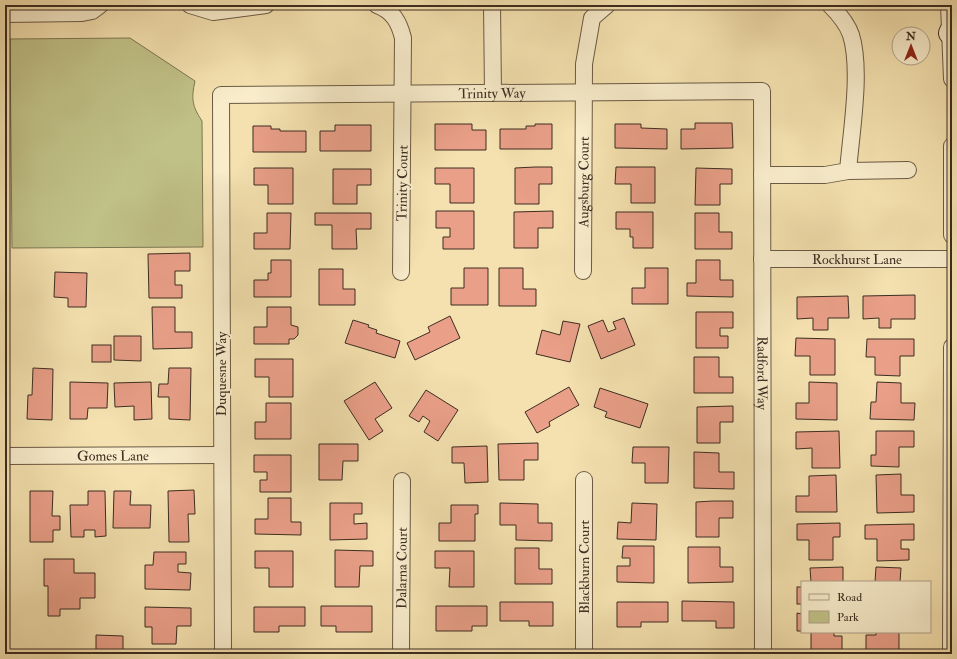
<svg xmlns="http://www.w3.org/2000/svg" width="957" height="659" viewBox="0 0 957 659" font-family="'IM FELL Double Pica',serif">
<rect width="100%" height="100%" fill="#f4e1af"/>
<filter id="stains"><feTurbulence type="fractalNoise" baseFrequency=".005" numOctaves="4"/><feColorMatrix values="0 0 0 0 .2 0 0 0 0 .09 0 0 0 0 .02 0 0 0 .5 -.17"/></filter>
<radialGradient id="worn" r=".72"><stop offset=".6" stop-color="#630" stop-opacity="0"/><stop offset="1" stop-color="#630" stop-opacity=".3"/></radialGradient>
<path fill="#c0c187" stroke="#7e7754" d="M130,38L195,81C191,99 192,106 202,121L203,247L12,248L10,39Z"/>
<g fill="#e99f88" stroke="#3d2d21">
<path d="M695,123H732L733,148L681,149V129H695Z"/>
<path d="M435,124H472V130H486V150H435Z"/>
<path d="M535,124H552V149H500V129H526V126H535Z"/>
<path d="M615,124H641V128L667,129V149L615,148Z"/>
<path d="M335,125H371V151H320V131H335Z"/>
<path d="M253,126H271V129H280V131H306V152H253Z"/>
<path d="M535,167H552V184H539V204H515V168Z"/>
<path d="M616,167H655V203H631V184H615Z"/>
<path d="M254,168H293V204H268V185H254Z"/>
<path d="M435,168H474V203H450V184H435Z"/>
<path d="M696,168L732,169V184H720V205H695Z"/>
<path d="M333,169H371V185H357V204H333Z"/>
<path d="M436,211H474V249H443V237H450V228H436Z"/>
<path d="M553,211V228H538V248H514V212Z"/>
<path d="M616,212H653V248H633V237H630V229H616Z"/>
<path d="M267,213H291L290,249H254V233H267Z"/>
<path d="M315,213H371V229H356L357,249H332V225H315Z"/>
<path d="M695,213H719V232H732V249H695Z"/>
<path d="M190,253V271H175V285H182V298H149L148,254Z"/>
<path d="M271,260H291V297H254V280H268V273H271Z"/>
<path d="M696,260H720V280H733V297L687,296V283H696Z"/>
<path d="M464,268H488V305H451V288H464Z"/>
<path d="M499,268H523V289H536V306H499Z"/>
<path d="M645,268H668V304H632V288H645Z"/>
<path d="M319,269H343V289H355V305H319Z"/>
<path d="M55,272L87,273L86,307H68V298L54,297Z"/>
<path d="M915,295V319H891V328H879V318L863,319V296Z"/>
<path d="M848,296L849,318H828V330H813V318L797,319V297Z"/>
<path d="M152,307H175V332H192V348L153,349Z"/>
<path d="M267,307H291V325L298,327V335L294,339H289V344H254V327H267Z"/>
<path d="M696,312H733V328H720V336H728V348H696Z"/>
<path d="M450,316L460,338L415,360L407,343L430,332L428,327Z"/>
<path d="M624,318L635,345L601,359L588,326L603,320L608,332L616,329L613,322Z"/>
<path d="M353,320L369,325L368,327L377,330L376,333L400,341L395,358L345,343Z"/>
<path d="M563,321L580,324L570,362L536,354L542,330L560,335Z"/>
<path d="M114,336H141V361L114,360Z"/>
<path d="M796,338L835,339V375H810V356H795Z"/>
<path d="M867,339H914V356H900V376L875,375V357H866Z"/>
<rect x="92" y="345" width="19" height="17"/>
<path d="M694,357H719V377H733V393H694Z"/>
<path d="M255,359H293V397H269V377H255Z"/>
<path d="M33,368L53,369L52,420L27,419L28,395H32Z"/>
<path d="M169,368H191L190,420L169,419V397H158L159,384H168Z"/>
<path d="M70,382L108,383L107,408H88L87,419H70Z"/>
<path d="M151,382L152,419L134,420V406L115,407L114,383Z"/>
<path d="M375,382L392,408L375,419L383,431L369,440L344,401Z"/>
<path d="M809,382L837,383V420L796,419V403H809Z"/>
<path d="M877,382L901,383V403H915L914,420L870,419L871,402H876Z"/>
<path d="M569,387L579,405L549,422L550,426L537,433L525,412Z"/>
<path d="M600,388L648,404L640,428L605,417L607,412L594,407Z"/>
<path d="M426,390L458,410L438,441L424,432L430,421L423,416L419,422L409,416Z"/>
<path d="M266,403H291V439H255V422H266Z"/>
<path d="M733,406V422H720V443H697V407Z"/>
<path d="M839,431L840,468H812V448L796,449V432Z"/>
<path d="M876,431H914V447H899V467L871,466V455H876Z"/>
<path d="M538,443V460H524V480H499L498,444Z"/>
<path d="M319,444H358V461H343L342,480H319Z"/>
<path d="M487,446L488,482L465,483L464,463H452V447Z"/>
<path d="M633,447H669L668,483H645V463H632Z"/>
<path d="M694,452L719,453V472H734V489L694,488Z"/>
<path d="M254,455H291V492H260V480H267V472H254Z"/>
<path d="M901,474V495H914V512L877,513L876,475Z"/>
<path d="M836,475L837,512H796V496H809V476Z"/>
<path d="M194,490L195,514H188L189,542H169L168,491Z"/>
<path d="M30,491H53L52,516H60V530H53V542H30Z"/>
<path d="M88,491H105L106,536L95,537V530H84V537H71L70,505H88Z"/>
<path d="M114,491H131L130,505H151L150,528H113Z"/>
<path d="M268,498H291V522H301V535L255,534V519H268Z"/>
<path d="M713,501H733V518H719V537H696V502Z"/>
<path d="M330,503H362V514H354V524L367,523V539L330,540Z"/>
<path d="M500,503L538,504V523H552V541L516,540V525H500Z"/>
<path d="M632,503L657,504L656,540L617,539L618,522L631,523Z"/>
<path d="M451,505H478V514H475V541H439V523H451Z"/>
<path d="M840,523V537H833V560H809V540H797V524Z"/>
<path d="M914,524V540H901V549H909V560L877,561V539H865V525Z"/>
<path d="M623,546H654V583L617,582V566H630V558H622Z"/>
<path d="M688,547H720V567H733V582L688,583Z"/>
<path d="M515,548H539V569H552V584H515Z"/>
<path d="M335,550L373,551V566H360L359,587H335Z"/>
<path d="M255,551H293V587H269V568H255Z"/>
<path d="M435,551H474V587H449L450,568H435Z"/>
<path d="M154,552H186V564H178V572L191,573L190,590L145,589V565H153Z"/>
<path d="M44,559H74V573H95V598H80V609H60V616H48V586H44Z"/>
<path d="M843,567V582H811L810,568Z"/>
<path d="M876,567L901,568L900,582H875Z"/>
<rect x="797" y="587" width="5" height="17"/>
<path d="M682,601L734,602V628H716V621H682Z"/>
<path d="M500,602H553V626H529V621H500Z"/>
<path d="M617,602H668V622H641V627H617Z"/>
<path d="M321,606H372V632H336V626H321Z"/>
<path d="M436,606H487V626H472V631H436Z"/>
<path d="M145,607L191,608V626H177L176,644H152V627H145Z"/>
<path d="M254,607H305V626H279V632H254Z"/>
<path d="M797,613L802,614V631H797Z"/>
<path d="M811,632H834V636H842V650H811Z"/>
<path d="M876,632H899V652L866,651V635H876Z"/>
<path d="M96,635L123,636V654H96Z"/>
<path d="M38,650L73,651V654H38Z"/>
</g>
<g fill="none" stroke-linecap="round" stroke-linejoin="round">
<g stroke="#6b5a44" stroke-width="18">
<g id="street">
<path d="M190,5L213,12L266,5"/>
<path d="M377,5C393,11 399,22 403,38L401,272"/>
<path d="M492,5L493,93"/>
<path d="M949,5L952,79"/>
<path d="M5,14L82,13L92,11L100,5"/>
<path d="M952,146V235"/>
<path d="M848,171L908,170"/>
<path d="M762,175H825L848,171C851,133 862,70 851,35C847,23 839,14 830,5"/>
<path id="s1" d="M762,259H952"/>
<path id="s2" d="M583,271L584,64L592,18L607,5"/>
<path id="s3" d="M5,456L221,455"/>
<path id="s4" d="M223,654L221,95L762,91L763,654"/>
<path id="s5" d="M401,654L402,481"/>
<path d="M584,654V480"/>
<path d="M951,654L952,347"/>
</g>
</g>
<g stroke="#3d2d21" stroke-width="24">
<path id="secondary" d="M950,33L952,29"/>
</g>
<use href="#street" stroke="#f8eccb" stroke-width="16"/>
<use href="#secondary" stroke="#f8eccb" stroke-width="22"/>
</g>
<g text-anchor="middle" stroke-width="4" stroke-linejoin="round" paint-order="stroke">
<g font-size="14" fill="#3d2d21" stroke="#f8eccb">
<text dy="5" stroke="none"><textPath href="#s4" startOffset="830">Trinity Way</textPath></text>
<text dy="5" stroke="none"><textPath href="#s2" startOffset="89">Augsburg Court</textPath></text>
<text transform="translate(402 183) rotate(-89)" y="5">Trinity Court</text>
<text dy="5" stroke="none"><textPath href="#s1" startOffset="95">Rockhurst Lane</textPath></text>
<text dy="5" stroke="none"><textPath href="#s4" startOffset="1382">Radford Way</textPath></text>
<text transform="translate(221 374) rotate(-90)" y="5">Duquesne Way</text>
<text dy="5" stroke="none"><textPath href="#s3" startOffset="108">Gomes Lane</textPath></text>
<text transform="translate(584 567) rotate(-90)" y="5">Blackburn Court</text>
<text dy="5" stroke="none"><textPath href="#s5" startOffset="86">Dalarna Court</textPath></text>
</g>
</g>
<rect width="957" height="659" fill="none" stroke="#f4e1af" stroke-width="20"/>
<rect x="6" y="6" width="945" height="647" fill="none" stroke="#3d2d21" stroke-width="2"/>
<rect x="10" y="10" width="937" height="639" fill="none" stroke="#3d2d21"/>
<rect x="801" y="581" width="130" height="52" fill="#f8eccb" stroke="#ada087"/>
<rect x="809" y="594" width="20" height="6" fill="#f8eccb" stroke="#ada087"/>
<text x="837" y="601" font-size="12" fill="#3d2d21">Road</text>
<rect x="809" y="611" width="20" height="12" fill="#c0c187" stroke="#ada087"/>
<text x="837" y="621" font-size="12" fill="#3d2d21">Park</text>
<g transform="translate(911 46)"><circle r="19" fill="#f8eccb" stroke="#ada087"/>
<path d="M0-3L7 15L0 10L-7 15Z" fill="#8f2418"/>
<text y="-6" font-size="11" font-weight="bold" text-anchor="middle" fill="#3d2d21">N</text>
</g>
<rect width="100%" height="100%" filter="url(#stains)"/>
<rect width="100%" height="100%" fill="url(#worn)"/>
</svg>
